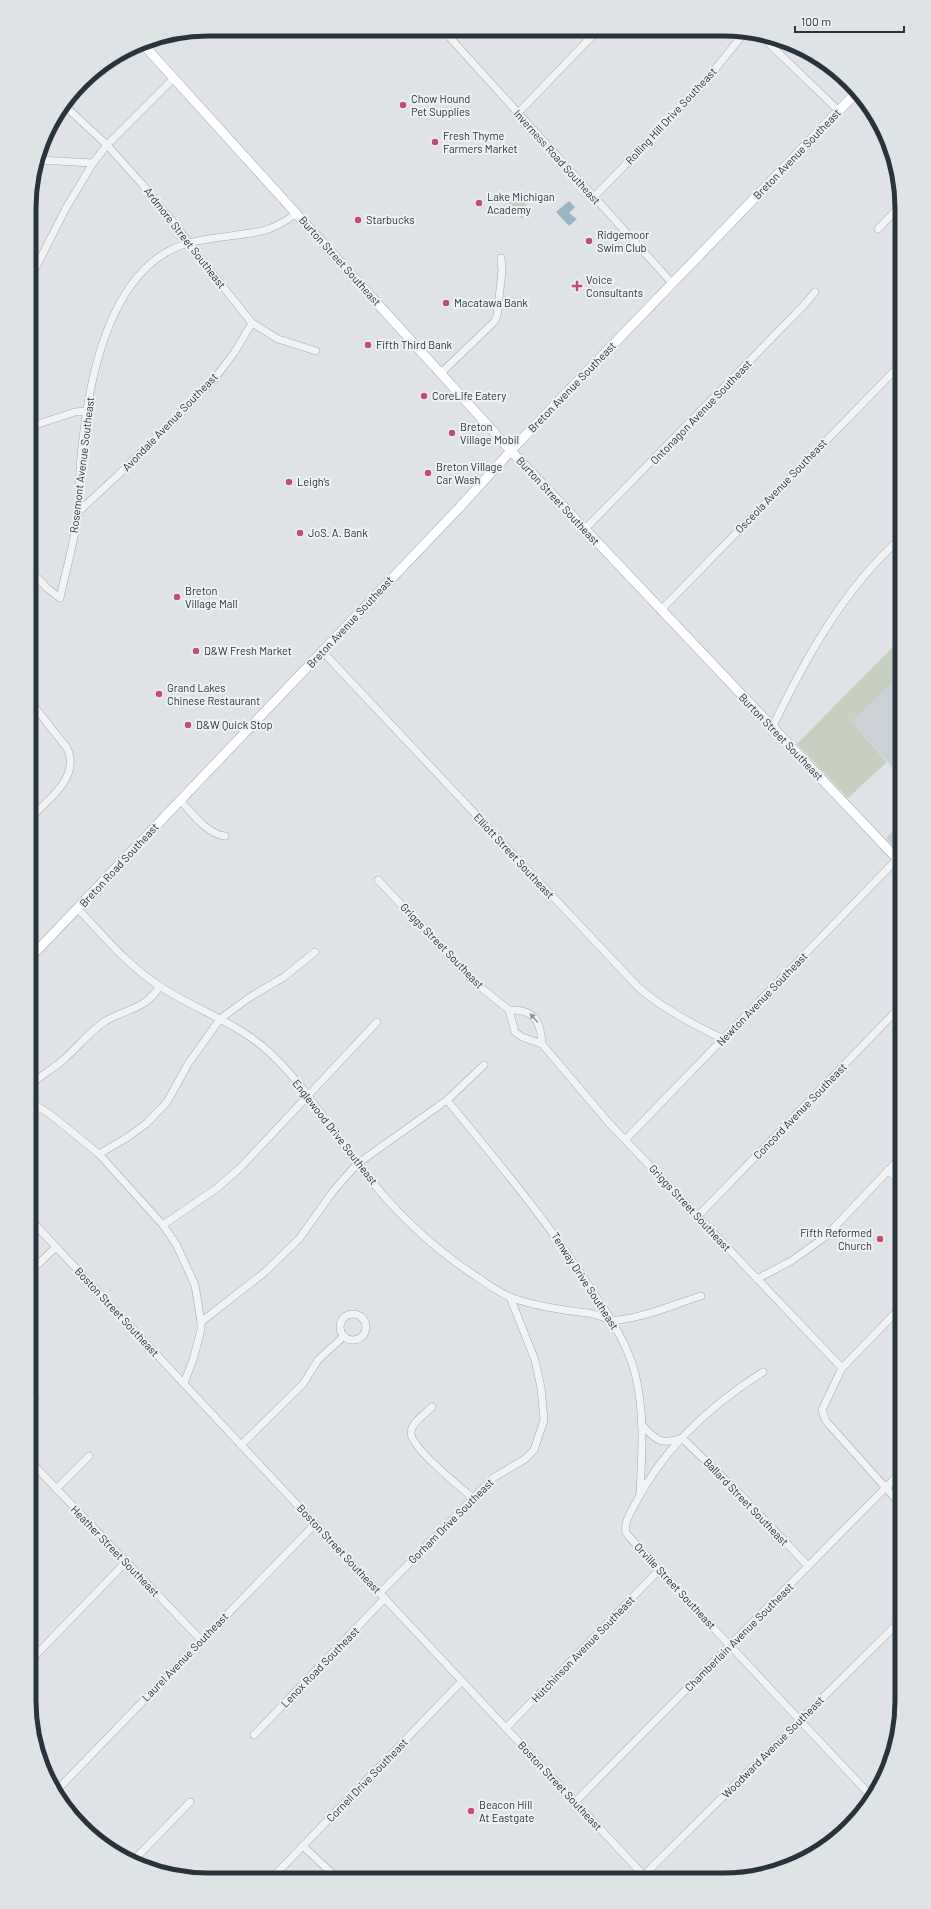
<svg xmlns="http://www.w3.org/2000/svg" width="931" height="1909" viewBox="0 0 931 1909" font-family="Barlow,sans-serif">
<rect width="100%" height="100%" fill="#dfe3e7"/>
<g fill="#cdd2d8">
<path d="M902,674V777L851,722Z"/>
<path d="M902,823V855L886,838Z"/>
</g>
<g fill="#c7d0c0">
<path d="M514,192L531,210L522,219L505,199Z"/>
<path d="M902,638V674L851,722L887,762L848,798L797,744Z"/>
</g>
<path fill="#9cb5c4" d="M569,201L575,207L569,213L577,219L569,226L556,212Z"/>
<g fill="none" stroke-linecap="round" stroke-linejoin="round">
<g stroke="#a5abb0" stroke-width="8">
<g id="minor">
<path d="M443,30L672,283"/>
<path d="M757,32L839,111"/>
<path d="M65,106L107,145L142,184L177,227L197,254L252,323L278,339L316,351"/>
<path d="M518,113L597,31"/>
<path d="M39,160L93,163"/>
<path d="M594,197L699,89L745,32"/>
<path d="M878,229L901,205"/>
<path d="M29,281L66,208L93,163L107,145L174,78"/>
<path d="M441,373L494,322L497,316L502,271L501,258"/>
<path d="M29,427L75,412L87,411"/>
<path d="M78,512L116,477L212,382L234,353L252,323"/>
<path d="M585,529L805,304L815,292"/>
<path d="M29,569L47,588L60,598C66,569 75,541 78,512C80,494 79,475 81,457C87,392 104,290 165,253C194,236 230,238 262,231C275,228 286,221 297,213"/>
<path d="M661,610L902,363"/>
<path d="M322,651L638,987C663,1009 693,1024 723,1039"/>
<path d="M772,728C805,659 844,588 902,537"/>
<path d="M180,800C192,813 207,834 225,836"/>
<path d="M29,819C48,800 81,777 67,748L29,700"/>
<path d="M378,880L473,981L509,1010L515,1032L522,1037L542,1044L609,1123L842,1368"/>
<path d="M78,909C104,936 128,966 161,987C196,1010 238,1023 269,1052C304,1084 328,1126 357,1163C391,1208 433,1249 480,1279C489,1285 500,1293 510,1297C530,1305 566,1311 588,1313C598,1314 608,1321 618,1320C646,1317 675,1304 701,1296"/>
<path d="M509,1010C533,1009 541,1020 542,1044"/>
<path d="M29,1088C37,1076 53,1070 63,1060C77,1048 88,1033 104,1022C126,1008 144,1011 160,986"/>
<path d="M447,1100C496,1160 545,1218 587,1283C606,1311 626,1340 635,1373C645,1413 642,1454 640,1494"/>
<path d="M29,1101L51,1115L99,1154L163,1225L176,1244L195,1285L201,1322V1330L193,1360L184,1383"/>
<path d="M626,1139L897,859"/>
<path d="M99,1154L128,1137L147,1123L167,1102L188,1064L220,1019L250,997L284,977L315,952"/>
<path d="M888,1170L902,1184"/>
<path d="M698,1216L902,1005"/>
<path d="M29,1218L648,1880"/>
<path d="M163,1225L217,1188L240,1168L377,1022"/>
<path d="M29,1273L56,1247"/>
<path d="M757,1279L791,1261L825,1237L902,1156"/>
<circle cx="353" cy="1327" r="13"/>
<path d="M201,1322L265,1272L299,1239L334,1190L357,1164L447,1100L484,1065"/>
<path d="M763,1372C711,1405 663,1449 635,1504C630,1514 624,1522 626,1533L659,1570L872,1797"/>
<path d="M29,1404L35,1398"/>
<path d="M432,1407C426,1413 412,1422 411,1432C409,1446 461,1488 473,1498"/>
<path d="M642,1425C656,1441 662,1445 682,1438L739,1493L808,1566"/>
<path d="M241,1445L303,1384L318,1360L344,1336"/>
<path d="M29,1460L201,1640"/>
<path d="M56,1489L89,1456"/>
<path d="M902,1506L826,1421L822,1410L842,1368L902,1306"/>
<path d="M380,1593L493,1478L525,1459L534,1450L544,1420L541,1388L535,1360L510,1297"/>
<path d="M29,1662L125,1563"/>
<path d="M506,1728L659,1570"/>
<path d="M254,1735L385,1598"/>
<path d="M55,1792L315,1524"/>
<path d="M575,1802L902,1471"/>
<path d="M303,1846L338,1879"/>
<path d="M132,1862L190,1802"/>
<path d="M644,1875L902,1619"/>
<path d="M271,1879L462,1681"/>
</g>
</g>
<g stroke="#9fa9b2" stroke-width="10">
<g id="major">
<path d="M141,42L511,451L902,864"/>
<path d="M29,959L459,508L519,442L857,92"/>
</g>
</g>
<use href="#minor" stroke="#f1f3f5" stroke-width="7"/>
<use href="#major" stroke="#fff" stroke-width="9"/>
</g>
<defs><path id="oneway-solid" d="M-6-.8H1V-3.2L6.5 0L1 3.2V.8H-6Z"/></defs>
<use fill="#8d9398" href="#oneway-solid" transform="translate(534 1018) rotate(-132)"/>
<g fill="#c34c70" stroke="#eef2f5" stroke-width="1.5">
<circle cx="403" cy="105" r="4"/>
<circle cx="435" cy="142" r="4"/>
<circle cx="479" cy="203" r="4"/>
<circle cx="358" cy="220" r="4"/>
<circle cx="589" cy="241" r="4"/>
<path d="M575 280h4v4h4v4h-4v4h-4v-4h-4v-4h4z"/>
<circle cx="446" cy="303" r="4"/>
<circle cx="368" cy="345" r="4"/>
<circle cx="424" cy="396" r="4"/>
<circle cx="452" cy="433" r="4"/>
<circle cx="428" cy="473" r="4"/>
<circle cx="289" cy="482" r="4"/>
<circle cx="300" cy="533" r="4"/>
<circle cx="177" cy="597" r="4"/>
<circle cx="196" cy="651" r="4"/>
<circle cx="159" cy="694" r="4"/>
<circle cx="188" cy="725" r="4"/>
<circle cx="880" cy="1239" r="4"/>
<circle cx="471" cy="1811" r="4"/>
</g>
<g text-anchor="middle" stroke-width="4" stroke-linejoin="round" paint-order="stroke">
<g font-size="11" fill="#29333c" stroke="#eef2f5" text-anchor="start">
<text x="411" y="103">Chow Hound<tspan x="411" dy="13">Pet Supplies</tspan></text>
<text x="443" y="140">Fresh Thyme<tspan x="443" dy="13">Farmers Market</tspan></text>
<text x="487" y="201">Lake Michigan<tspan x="487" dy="13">Academy</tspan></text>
<text x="366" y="224">Starbucks</text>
<text x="597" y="239">Ridgemoor<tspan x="597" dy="13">Swim Club</tspan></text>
<text x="586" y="284">Voice<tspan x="586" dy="13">Consultants</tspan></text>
<text x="454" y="307">Macatawa Bank</text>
<text x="376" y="349">Fifth Third Bank</text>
<text x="432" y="400">CoreLife Eatery</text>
<text x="460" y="431">Breton<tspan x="460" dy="13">Village Mobil</tspan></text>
<text x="436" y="471">Breton Village<tspan x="436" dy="13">Car Wash</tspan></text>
<text x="297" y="486">Leigh's</text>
<text x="308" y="537">JoS. A. Bank</text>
<text x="185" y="595">Breton<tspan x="185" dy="13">Village Mall</tspan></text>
<text x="204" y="655">D&amp;W Fresh Market</text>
<text x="167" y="692">Grand Lakes<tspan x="167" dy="13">Chinese Restaurant</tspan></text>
<text x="196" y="729">D&amp;W Quick Stop</text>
<text x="872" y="1237" text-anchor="end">Fifth Reformed<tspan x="872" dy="13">Church</tspan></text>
<text x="479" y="1809">Beacon Hill<tspan x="479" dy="13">At Eastgate</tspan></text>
</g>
<g font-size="11" fill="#29333c" stroke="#eef2f5">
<text transform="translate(671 116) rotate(-47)" y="4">Rolling Hill Drive Southeast</text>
<text transform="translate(797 154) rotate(-46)" y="4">Breton Avenue Southeast</text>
<text transform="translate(557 157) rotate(48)" y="4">Inverness Road Southeast</text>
<text transform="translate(185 238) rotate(52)" y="4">Ardmore Street Southeast</text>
<text transform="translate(340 261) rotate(48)" y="4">Burton Street Southeast</text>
<text transform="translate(572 387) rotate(-46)" y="4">Breton Avenue Southeast</text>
<text transform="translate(701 412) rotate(-46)" y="4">Ontonagon Avenue Southeast</text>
<text transform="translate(170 422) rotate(-46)" y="4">Avondale Avenue Southeast</text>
<text transform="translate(82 465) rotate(-83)" y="4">Rosemont Avenue Southeast</text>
<text transform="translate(781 486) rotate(-46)" y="4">Osceola Avenue Southeast</text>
<text transform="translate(558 501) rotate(47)" y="4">Burton Street Southeast</text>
<text transform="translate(350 622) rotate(-47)" y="4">Breton Avenue Southeast</text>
<text transform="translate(781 737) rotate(46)" y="4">Burton Street Southeast</text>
<text transform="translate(514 856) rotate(47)" y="4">Elliott Street Southeast</text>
<text transform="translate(119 865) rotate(-47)" y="4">Breton Road Southeast</text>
<text transform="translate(442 946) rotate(46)" y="4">Griggs Street Southeast</text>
<text transform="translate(762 999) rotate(-46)" y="4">Newton Avenue Southeast</text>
<text transform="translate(800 1111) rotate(-46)" y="4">Concord Avenue Southeast</text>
<text transform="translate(335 1132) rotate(52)" y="4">Englewood Drive Southeast</text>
<text transform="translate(690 1208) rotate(47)" y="4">Griggs Street Southeast</text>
<text transform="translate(585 1281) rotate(57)" y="4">Tenway Drive Southeast</text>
<text transform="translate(117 1312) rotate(47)" y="4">Boston Street Southeast</text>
<text transform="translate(746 1502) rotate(46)" y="4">Ballard Street Southeast</text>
<text transform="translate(451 1521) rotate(-45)" y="4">Gorham Drive Southeast</text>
<text transform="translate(339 1549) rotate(47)" y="4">Boston Street Southeast</text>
<text transform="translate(115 1551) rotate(46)" y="4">Heather Street Southeast</text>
<text transform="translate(675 1586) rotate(47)" y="4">Orville Street Southeast</text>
<text transform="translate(739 1637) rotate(-45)" y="4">Chamberlain Avenue Southeast</text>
<text transform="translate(583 1649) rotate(-46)" y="4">Hutchinson Avenue Southeast</text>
<text transform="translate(185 1657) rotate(-46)" y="4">Laurel Avenue Southeast</text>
<text transform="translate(320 1667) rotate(-46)" y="4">Lenox Road Southeast</text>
<text transform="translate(773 1747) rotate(-45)" y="4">Woodward Avenue Southeast</text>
<text transform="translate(367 1780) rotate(-46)" y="4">Cornell Drive Southeast</text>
<text transform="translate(560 1786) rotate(47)" y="4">Boston Street Southeast</text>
</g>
</g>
<path d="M0 0H931V1909H0ZM208 36H723A172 172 0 0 1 895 208V1701A172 172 0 0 1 723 1873H208A172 172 0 0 1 36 1701V208A172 172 0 0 1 208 36Z" fill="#dee3e6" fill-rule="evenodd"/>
<path fill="none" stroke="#29333c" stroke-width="5" d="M208 36H723A172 172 0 0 1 895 208V1701A172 172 0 0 1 723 1873H208A172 172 0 0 1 36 1701V208A172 172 0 0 1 208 36Z"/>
<path d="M795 26v6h109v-6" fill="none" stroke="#29333c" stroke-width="2"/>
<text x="801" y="26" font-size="12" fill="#29333c" stroke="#eef2f5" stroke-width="3" paint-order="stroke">100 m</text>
</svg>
